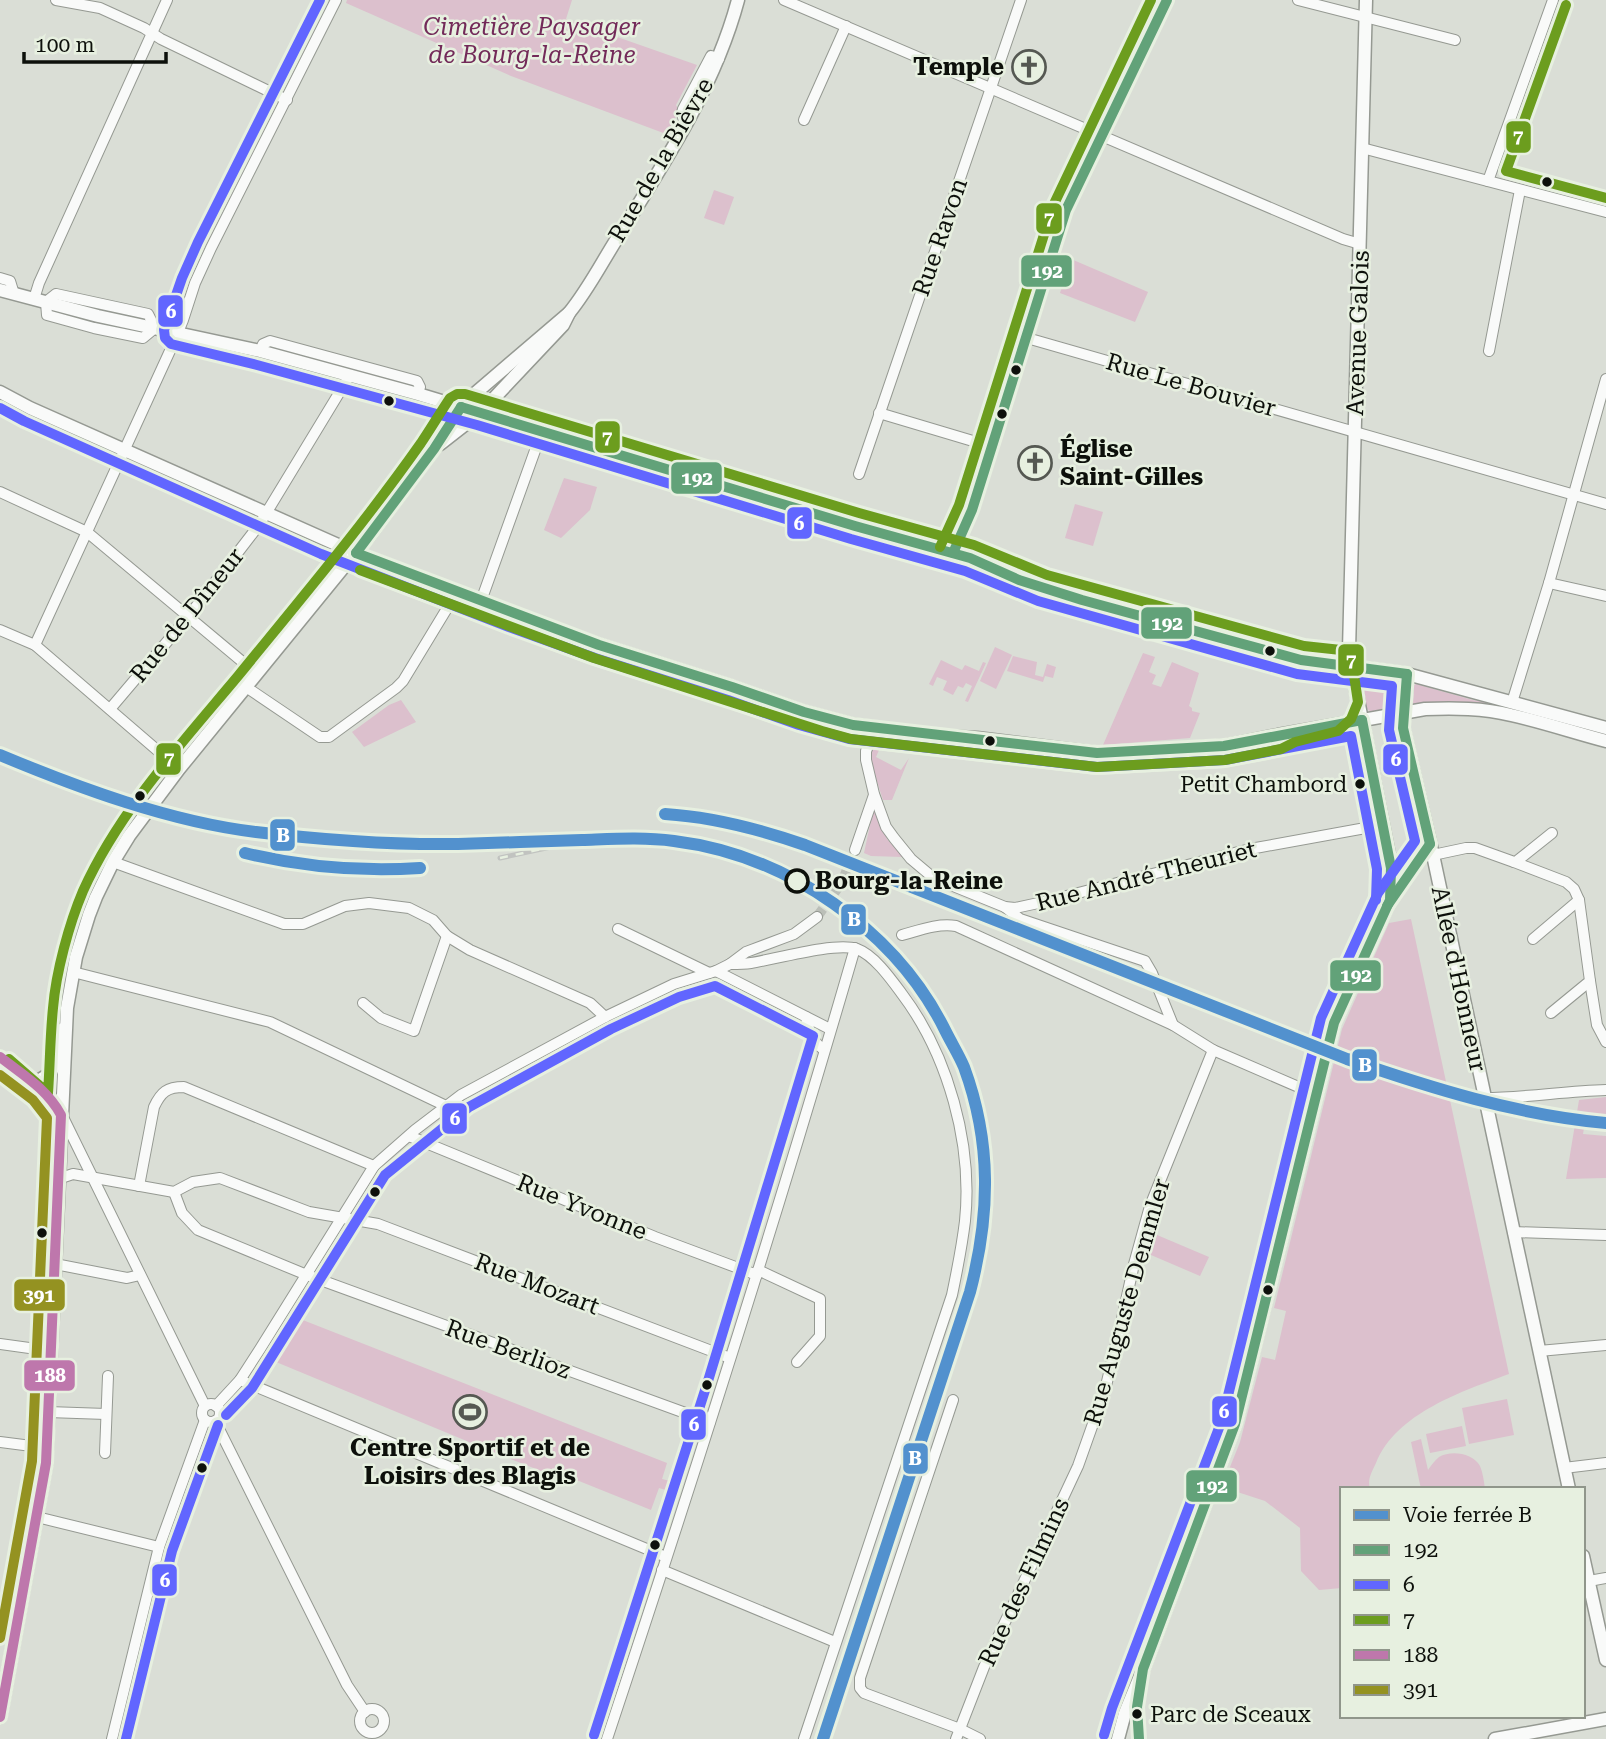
<svg xmlns="http://www.w3.org/2000/svg" width="1606" height="1739" viewBox="0 0 1606 1739" font-family="'Roboto Serif',serif">
<rect width="100%" height="100%" fill="#daded6"/>
<g fill="#dcc0cd">
<path d="M347,0H572L566,19L697,65L676,105L679,111L666,134L511,76L346,3Z"/>
<path d="M714,190L734,197L724,225L704,218Z"/>
<path d="M1071,259L1148,292L1135,322L1060,293Z"/>
<path d="M564,478L597,487L590,510L561,538L544,530Z"/>
<path d="M1075,504L1103,512L1093,546L1065,538Z"/>
<path d="M995,647L1012,655L996,689L980,681Z"/>
<path d="M1143,653L1155,657L1149,672L1156,675L1152,684L1161,687L1172,662L1199,673L1189,706L1192,708V711L1200,713L1190,738L1103,745Z"/>
<path d="M1013,656L1037,662L1035,675L1043,677L1047,664L1056,667L1053,678L1045,676L1043,682L1007,671Z"/>
<path d="M941,660L962,670L965,665L979,671L983,662L986,663L968,702L965,701L972,686L966,683L963,688L958,686L953,695L943,690L947,681L937,677L933,686L929,684Z"/>
<path d="M1365,676L1396,680L1400,685L1398,705L1394,708L1372,713L1366,708L1361,682L1362,678Z"/>
<path d="M1416,684L1473,700L1512,707L1534,713L1413,705L1414,685Z"/>
<path d="M401,700L416,722L364,747L352,732L389,705Z"/>
<path d="M877,743H882L876,757L901,770L909,758L892,800H883L868,754L872,746Z"/>
<path d="M873,811L878,813L887,839L903,857L871,856L864,853Z"/>
<path d="M1411,919L1509,1374C1463,1391 1396,1413 1376,1463C1372,1472 1367,1479 1370,1489H1342V1588L1319,1590L1301,1571L1300,1528L1265,1501L1222,1487L1240,1442L1262,1357L1275,1360L1286,1311L1274,1308L1342,1029L1389,923Z"/>
<path d="M1606,1097V1119L1586,1116L1583,1134L1606,1136V1178L1566,1179L1579,1100Z"/>
<path d="M1150,1232L1209,1257L1200,1276L1144,1252Z"/>
<path d="M290,1315L667,1463L662,1479L683,1484L679,1494L659,1488L651,1510L579,1481L564,1480L498,1454L264,1357Z"/>
<path d="M1507,1399L1514,1435L1469,1444L1462,1408Z"/>
<path d="M1462,1426L1466,1446L1430,1453L1426,1434Z"/>
<path d="M1421,1439L1428,1470C1431,1466 1434,1461 1439,1457C1451,1450 1473,1453 1480,1466C1483,1473 1484,1482 1485,1489H1421L1411,1442Z"/>
</g>
<g fill="none" stroke-linecap="round" stroke-linejoin="round">
<path stroke="#bbbfb8" stroke-width="10" stroke-dasharray="10 5" stroke-linecap="butt" d="M817,917L842,882L855,850"/>
<g stroke="#959992" stroke-width="12">
<g id="minor">
<path d="M56,0L100,8L144,28L161,39L287,100"/>
<path d="M784,0L1343,239L1360,244"/>
<path d="M1298,0L1455,40"/>
<path d="M804,120L846,26"/>
<path d="M685,125L682,113L683,109L711,56L719,59"/>
<path d="M1362,148L1606,212"/>
<path d="M1488,181L1553,0"/>
<path d="M0,278L10,281L14,294"/>
<path d="M56,294L148,314L155,328L143,338L94,328L47,315L46,302Z"/>
<path d="M34,299L39,283L167,0"/>
<path d="M1027,338L1606,504"/>
<path d="M260,351L263,344L270,341L417,381L420,387L418,394"/>
<path d="M1489,351L1520,190"/>
<path d="M879,413L993,447"/>
<path d="M516,423L519,411L638,447V459"/>
<path d="M663,467L671,457L835,510L843,523"/>
<path d="M859,474L1021,0"/>
<path d="M0,492L87,532L257,674"/>
<path d="M953,553L972,510L1066,210L1167,0"/>
<path d="M1018,579L1020,573L1026,569L1085,587L1306,649L1319,662"/>
<path d="M1549,583L1606,596"/>
<path d="M481,601L542,431"/>
<path d="M0,630L35,645L179,769"/>
<path d="M35,645L174,342L183,320L195,283L211,248L336,0"/>
<path d="M246,687L320,737H329L396,688L403,681L457,592"/>
<path d="M1512,702L1514,696L1549,583L1606,379"/>
<path d="M110,709L188,617L259,525L350,375"/>
<path d="M876,728L866,751V760L874,794L886,827L894,838L911,859L930,875L941,881L1005,907L1015,908L1043,902L1250,849L1382,825"/>
<path d="M943,738L962,747L1097,765L1160,762L1180,749"/>
<path d="M855,850L874,795"/>
<path d="M1433,855L1466,848H1475L1514,862L1517,861L1552,833"/>
<path d="M113,862L284,924H303L345,906L369,903L409,908L433,920L447,936L470,950L590,1003L605,1017"/>
<path d="M1514,862L1566,882L1574,889L1579,900L1533,939"/>
<path d="M1390,899L1430,844"/>
<path d="M1005,907L1020,919L1145,961L1152,973L1173,1025"/>
<path d="M618,929L709,973"/>
<path d="M902,935C920,930 938,923 956,926L1173,1025L1213,1050L1317,1095"/>
<path d="M730,964C737,964 744,964 751,963C776,959 835,942 857,949C874,955 891,979 902,994C948,1055 973,1144 965,1221C962,1246 957,1271 952,1295L804,1739"/>
<path d="M716,971L830,1029"/>
<path d="M73,972L270,1022L446,1106"/>
<path d="M1590,981L1597,1025L1606,1042"/>
<path d="M363,1003L381,1018L414,1031L447,936"/>
<path d="M1551,1013L1590,981L1579,900"/>
<path d="M806,1017C810,1033 811,1040 824,1050"/>
<path d="M0,1057L57,1105L205,1406"/>
<path d="M0,1070L52,1115H61"/>
<path d="M1484,1098C1525,1098 1565,1091 1606,1090"/>
<path d="M409,1136L655,1237L757,1275"/>
<path d="M58,1179L73,1174L174,1192L193,1182L220,1178L309,1212L378,1224L730,1358"/>
<path d="M139,1186L154,1107C161,1092 167,1087 184,1087L374,1166"/>
<path d="M174,1192L182,1213L198,1230L307,1275L710,1422"/>
<path d="M1513,1232L1606,1235"/>
<path d="M55,1264L127,1278L140,1275"/>
<path d="M758,1270L820,1299V1336L797,1362"/>
<path d="M0,1344L51,1351"/>
<path d="M1539,1351L1606,1345"/>
<path d="M240,1380L666,1557"/>
<path d="M953,1400L860,1678V1688L864,1693L960,1729L980,1739"/>
<circle cx="211" cy="1413" r="9"/>
<path d="M216,1406L240,1380L260,1349L374,1166L415,1130L461,1095L605,1017L674,984L716,971L730,964L746,952L794,934L817,917"/>
<path d="M48,1412L106,1414"/>
<path d="M215,1421L347,1685L365,1712"/>
<path d="M0,1442L47,1448"/>
<path d="M105,1453L108,1376"/>
<path d="M1564,1468L1606,1463"/>
<path d="M37,1517L159,1547"/>
<path d="M662,1570L835,1642"/>
<path d="M1589,1581L1606,1578"/>
<circle cx="372" cy="1721" r="12"/>
<path d="M112,1739L159,1547L205,1420"/>
<path d="M607,1739C694,1477 778,1214 855,948"/>
<path d="M956,1739L984,1667L1078,1466L1105,1390L1122,1319L1134,1264L1150,1206L1213,1050"/>
<path d="M1139,1739L1137,1707L1140,1684"/>
</g>
</g>
<g stroke="#959992" stroke-width="15">
<g id="major">
<path d="M0,290L98,316L260,351L418,394L855,526L970,558L1042,588L1267,651L1301,660L1407,674L1606,728"/>
<path d="M0,392L30,408L356,553L514,614L599,645L732,687L804,712L853,725L940,736L977,738L1097,753H1111L1224,746L1278,735L1425,709C1454,708 1483,708 1511,715C1543,722 1575,733 1606,741"/>
<path d="M440,444L481,412L563,325L569,313C588,290 602,262 618,237C665,162 715,86 738,0"/>
<path d="M1407,674L1403,728L1433,855L1569,1489"/>
<path d="M33,1084L51,1073L54,1066L57,1042L63,1029"/>
<path d="M1583,1556L1606,1660"/>
<path d="M0,1717L46,1463L67,1008L76,957L89,915L96,897L113,862L129,836L179,769L369,536L434,449L451,421L465,402L569,313"/>
<path d="M1118,1739L1125,1713L1143,1669L1235,1424L1334,1023L1390,900L1392,880L1390,860L1351,665L1349,650L1366,0"/>
<path d="M1495,1739L1606,1719"/>
</g>
</g>
<use href="#minor" stroke="#f9faf9" stroke-width="10"/>
<use href="#major" stroke="#f9faf9" stroke-width="12"/>
<g stroke="#c1c3c0" stroke-width="5">
<path id="rail" d="M500,858L565,844L602,839"/>
</g>
<use href="#rail" stroke="#e7f0e0" stroke-width="2.5" stroke-dasharray="8" stroke-linecap="butt"/>
<g stroke="#e7f0e0" stroke-width="16">
<g id="bus-1">
<path d="M461,407L855,526L970,558L1019,580L1082,600L1301,660L1407,674"/>
<path d="M356,553L599,645L732,687L804,712L853,725L1097,753L1224,746L1362,720"/>
<path d="M356,553L434,449L461,407"/>
<path d="M953,553L972,510L1066,210L1167,0"/>
<path d="M1407,674L1403,728L1430,844"/>
<path d="M1387,906L1430,844"/>
<path d="M1139,1739L1137,1707L1143,1669L1235,1424L1334,1023L1390,900L1391,868L1362,720"/>
</g>
</g>
<g stroke="#e7f0e0" stroke-width="16">
<g id="bus-2">
<path d="M320,0L198,242L182,278L164,330L165,338L171,344L257,365L477,425L851,539L965,571L1038,601L1297,674L1392,686L1389,730L1415,841L1378,893L1321,1018L1222,1420L1112,1708L1104,1735"/>
<path d="M0,408L24,421L321,554L509,627L595,658L728,700L799,725L849,739L1097,767L1225,760L1351,736L1377,869L1376,900"/>
<path d="M226,1415L252,1388L385,1175L469,1107L611,1029L679,997L715,986L813,1036L708,1381L594,1735"/>
<path d="M126,1739L172,1551L218,1425"/>
</g>
</g>
<g stroke="#e7f0e0" stroke-width="16">
<g id="bus-3">
<path d="M1566,5L1506,171L1606,198"/>
<path d="M940,547L959,505L1053,206L1151,0"/>
<path d="M9,1059L48,1093C50,1065 50,1037 53,1008C56,972 69,924 83,891C119,811 182,743 238,676C300,600 364,524 421,443C431,428 440,413 450,398L457,394H465L859,513L974,545L1047,575L1304,646L1341,650L1348,654L1352,662L1358,702L1351,719L1338,731L1295,742L1281,749L1225,760L1097,767L851,739L822,731L594,658L360,570"/>
</g>
</g>
<g stroke="#e7f0e0" stroke-width="16">
<path id="bus-4" d="M0,1057C23,1075 47,1089 61,1115L46,1463L0,1717"/>
</g>
<g stroke="#e7f0e0" stroke-width="16">
<path id="bus-5" d="M0,1075L33,1100L47,1118L32,1461L0,1638"/>
</g>
<use href="#bus-1" stroke="#62a279" stroke-width="10"/>
<use href="#bus-2" stroke="#6166ff" stroke-width="10"/>
<use href="#bus-3" stroke="#6c9d1e" stroke-width="10"/>
<use href="#bus-4" stroke="#be77ac" stroke-width="10"/>
<use href="#bus-5" stroke="#949221" stroke-width="10"/>
<g stroke="#e7f0e0" stroke-width="18">
<g id="rail-1">
<path d="M0,755C79,788 171,822 256,832C323,840 391,845 458,844C499,843 541,841 582,840C613,839 643,837 674,841C787,855 896,930 946,1032C952,1044 959,1055 964,1067C992,1143 990,1215 970,1292L823,1739"/>
<path d="M665,814C714,817 759,829 805,845L1347,1059C1431,1088 1517,1115 1606,1123"/>
<path d="M245,853C303,867 360,872 420,868"/>
</g>
</g>
<use href="#rail-1" stroke="#5291ce" stroke-width="12"/>
</g>
<defs>
<g id="church-ring" transform="scale(1.75)"><circle r="9.5" fill="#e7f0e0" stroke="#555852" stroke-width="1.5"/><path d="M-1.2-6h2.4v3.5h3.3v2.4h-3.3V6h-2.4V-.1h-3.3v-2.4h3.3Z" fill="#555852"/></g>
<g id="stadium-ring" transform="scale(1.75)"><circle r="9.5" fill="#e7f0e0" stroke="#555852" stroke-width="1.5"/><path d="M0-5a6.5 5 0 1 0 0 10a6.5 5 0 1 0 0-10ZM-3.5-1.8h7v3.6h-7Z" fill="#555852"/></g>
</defs>
<g fill-rule="evenodd">
<use href="#church-ring" x="1029" y="67"/>
<use href="#church-ring" x="1035" y="463"/>
<use href="#stadium-ring" x="470" y="1412"/>
</g>
<g fill="#0d100b" stroke="#e7f0e0" stroke-width="2.5">
<circle cx="1547" cy="182" r="6"/>
<circle cx="1016" cy="370" r="6"/>
<circle cx="389" cy="401" r="6"/>
<circle cx="1002" cy="414" r="6"/>
<circle cx="1270" cy="651" r="6"/>
<circle cx="990" cy="741" r="6"/>
<circle cx="1360" cy="784" r="6"/>
<circle cx="140" cy="796" r="6"/>
<circle cx="375" cy="1192" r="6"/>
<circle cx="42" cy="1233" r="6"/>
<circle cx="1268" cy="1290" r="6"/>
<circle cx="707" cy="1385" r="6"/>
<circle cx="202" cy="1468" r="6"/>
<circle cx="655" cy="1545" r="6"/>
<circle cx="1137" cy="1714" r="6"/>
</g>
<circle fill="#e7f0e0" stroke="#0d100b" stroke-width="3.5" cx="797" cy="881" r="11"/>
<g text-anchor="middle" stroke-width="5" stroke-linejoin="round" paint-order="stroke">
<g font-size="22" fill="#0d100b" stroke="#e7f0e0" text-anchor="end">
<text x="1347" y="792">Petit Chambord</text>
<text x="1150" y="1722" text-anchor="start">Parc de Sceaux</text>
</g>
<g font-size="24" font-style="italic" fill="#732a59" stroke="#e7f0e0">
<text x="532" y="35">Cimetière Paysager<tspan x="532" dy="28">de Bourg-la-Reine</tspan></text>
</g>
<g font-size="24" font-weight="bold" fill="#0d100b" stroke="#e7f0e0" text-anchor="end">
<text x="1004" y="75">Temple</text>
<text x="1060" y="457" text-anchor="start">Église<tspan x="1060" dy="28">Saint-Gilles</tspan></text>
<text x="470" y="1456" text-anchor="middle">Centre Sportif et de<tspan x="470" dy="28">Loisirs des Blagis</tspan></text>
</g>
<g font-size="24" fill="#0d100b" stroke="#e7f0e0">
<text transform="translate(661 160) rotate(-60)" y="8">Rue de la Bièvre</text>
<text transform="translate(940 237) rotate(-71)" y="8">Rue Ravon</text>
<text transform="translate(1358 333) rotate(-88)" y="8">Avenue Galois</text>
<text transform="translate(1191 385) rotate(16)" y="8">Rue Le Bouvier</text>
<text transform="translate(187 615) rotate(-51)" y="8">Rue de Dîneur</text>
<text transform="translate(1146 876) rotate(-14)" y="8">Rue André Theuriet</text>
<text transform="translate(1459 979) rotate(78)" y="8">Allée d'Honneur</text>
<text transform="translate(582 1207) rotate(22)" y="8">Rue Yvonne</text>
<text transform="translate(537 1284) rotate(21)" y="8">Rue Mozart</text>
<text transform="translate(1127 1302) rotate(-74)" y="8">Rue Auguste Demmler</text>
<text transform="translate(508 1349) rotate(20)" y="8">Rue Berlioz</text>
<text transform="translate(1024 1582) rotate(-65)" y="8">Rue des Filmins</text>
</g>
<g font-size="24" font-weight="bold" fill="#0d100b" stroke="#e7f0e0" text-anchor="start">
<text x="815" y="889">Bourg-la-Reine</text>
</g>
</g>
<g stroke="#e7f0e0" stroke-width="2.5">
<rect x="1505" y="120" width="27" height="34" rx="7" fill="#6c9d1e"/>
<rect x="1035" y="202" width="28" height="33" rx="7" fill="#6c9d1e"/>
<rect x="1020" y="254" width="53" height="34" rx="7" fill="#62a279"/>
<rect x="157" y="294" width="27" height="34" rx="7" fill="#6166ff"/>
<rect x="594" y="420" width="27" height="34" rx="7" fill="#6c9d1e"/>
<rect x="670" y="461" width="53" height="34" rx="7" fill="#62a279"/>
<rect x="786" y="506" width="27" height="34" rx="7" fill="#6166ff"/>
<rect x="1140" y="606" width="53" height="34" rx="7" fill="#62a279"/>
<rect x="1337" y="643" width="28" height="34" rx="7" fill="#6c9d1e"/>
<rect x="155" y="742" width="27" height="34" rx="7" fill="#6c9d1e"/>
<rect x="1382" y="743" width="27" height="33" rx="7" fill="#6166ff"/>
<rect x="269" y="818" width="27" height="34" rx="7" fill="#5291ce"/>
<rect x="840" y="903" width="27" height="33" rx="7" fill="#5291ce"/>
<rect x="1329" y="959" width="53" height="33" rx="7" fill="#62a279"/>
<rect x="1351" y="1048" width="27" height="34" rx="7" fill="#5291ce"/>
<rect x="441" y="1102" width="27" height="33" rx="7" fill="#6166ff"/>
<rect x="13" y="1278" width="53" height="34" rx="7" fill="#949221"/>
<rect x="23" y="1359" width="53" height="33" rx="7" fill="#be77ac"/>
<rect x="1211" y="1395" width="27" height="33" rx="7" fill="#6166ff"/>
<rect x="680" y="1408" width="27" height="33" rx="7" fill="#6166ff"/>
<rect x="902" y="1442" width="27" height="33" rx="7" fill="#5291ce"/>
<rect x="1185" y="1469" width="53" height="34" rx="7" fill="#62a279"/>
<rect x="151" y="1563" width="27" height="34" rx="7" fill="#6166ff"/>
</g>
<g font-size="19" text-anchor="middle" font-weight="bold" fill="#fff">
<text x="1518" y="143">7</text>
<text x="1049" y="225">7</text>
<text x="1047" y="278">192</text>
<text x="171" y="318">6</text>
<text x="607" y="444">7</text>
<text x="697" y="485">192</text>
<text x="799" y="530">6</text>
<text x="1167" y="630">192</text>
<text x="1351" y="667">7</text>
<text x="169" y="765">7</text>
<text x="1396" y="766">6</text>
<text x="283" y="842">B</text>
<text x="854" y="926">B</text>
<text x="1356" y="982">192</text>
<text x="1365" y="1072">B</text>
<text x="455" y="1125">6</text>
<text x="39" y="1302">391</text>
<text x="50" y="1382">188</text>
<text x="1224" y="1418">6</text>
<text x="694" y="1431">6</text>
<text x="915" y="1465">B</text>
<text x="1212" y="1493">192</text>
<text x="165" y="1587">6</text>
</g>
<rect x="1340" y="1487" width="245" height="231" fill="#e7f0e0" stroke="#90968b" stroke-width="2"/>
<rect x="1354" y="1510" width="35" height="10" fill="#5291ce" stroke="#90968b" stroke-width="2"/>
<text x="1403" y="1522" font-size="21" fill="#0d100b">Voie ferrée B</text>
<rect x="1354" y="1545" width="35" height="10" fill="#62a279" stroke="#90968b" stroke-width="2"/>
<text x="1403" y="1557" font-size="21" fill="#0d100b">192</text>
<rect x="1354" y="1580" width="35" height="10" fill="#6166ff" stroke="#90968b" stroke-width="2"/>
<text x="1403" y="1592" font-size="21" fill="#0d100b">6</text>
<rect x="1354" y="1615" width="35" height="10" fill="#6c9d1e" stroke="#90968b" stroke-width="2"/>
<text x="1403" y="1627" font-size="21" fill="#0d100b">7</text>
<rect x="1354" y="1650" width="35" height="10" fill="#be77ac" stroke="#90968b" stroke-width="2"/>
<text x="1403" y="1662" font-size="21" fill="#0d100b">188</text>
<rect x="1354" y="1685" width="35" height="10" fill="#949221" stroke="#90968b" stroke-width="2"/>
<text x="1403" y="1697" font-size="21" fill="#0d100b">391</text>
<path d="M24 52v10h142v-10" fill="none" stroke="#0d100b" stroke-width="3.5"/>
<text x="35" y="52" font-size="21" fill="#0d100b" stroke="#e7f0e0" stroke-width="5" paint-order="stroke">100 m</text>
</svg>
